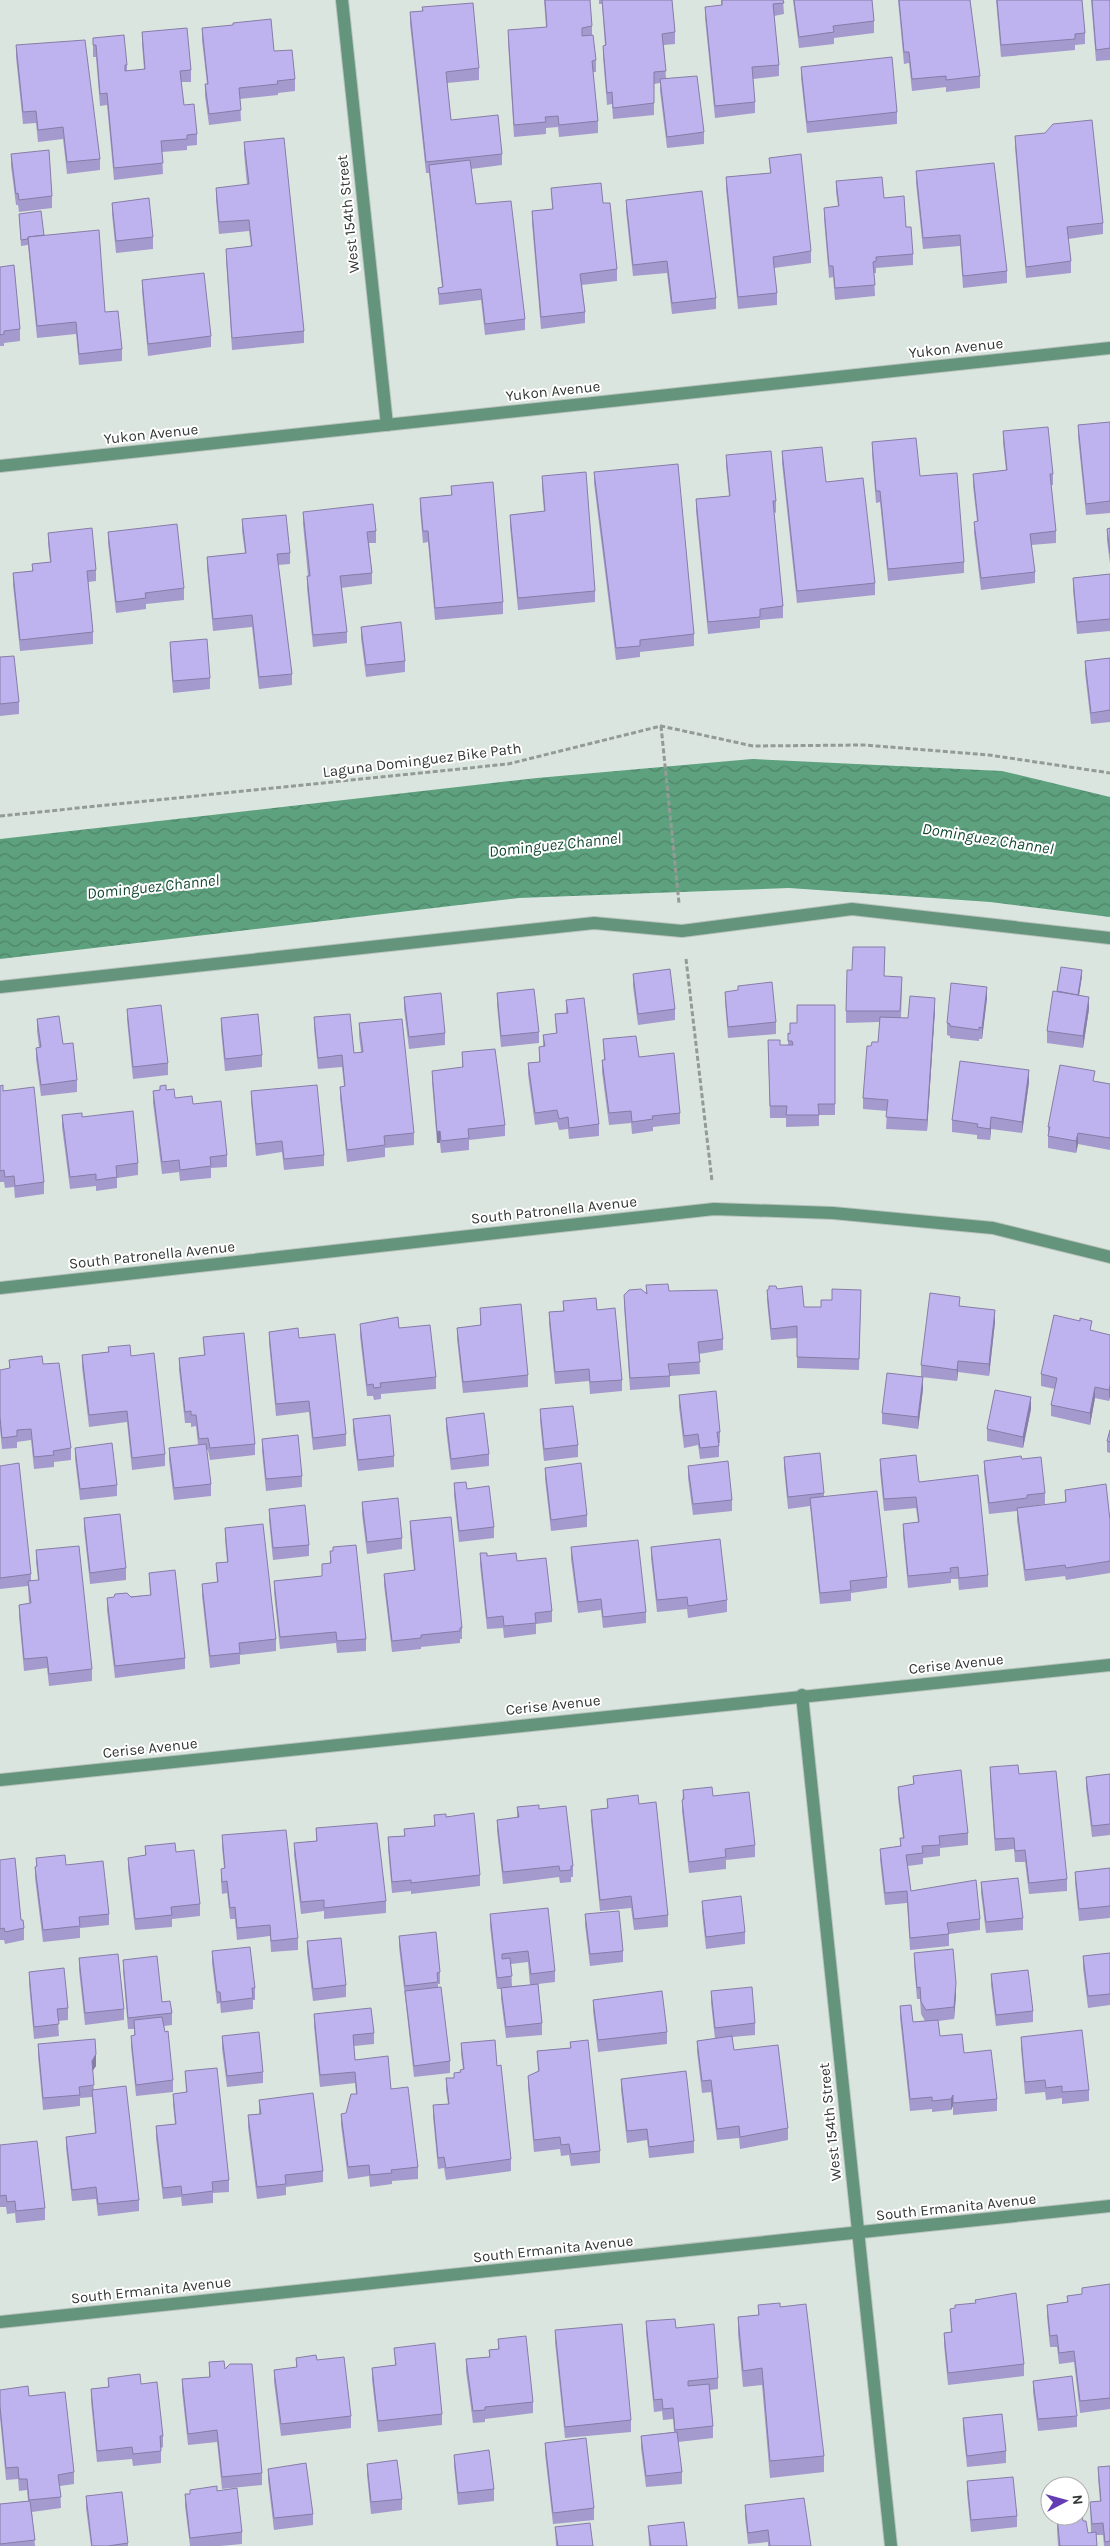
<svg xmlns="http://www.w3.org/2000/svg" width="1110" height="2546" viewBox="0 0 1110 2546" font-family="Karla,sans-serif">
<defs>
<pattern id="water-waves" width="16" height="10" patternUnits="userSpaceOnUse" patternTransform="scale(1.25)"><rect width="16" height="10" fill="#5ea17f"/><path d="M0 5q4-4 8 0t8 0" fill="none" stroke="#4e8469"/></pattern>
</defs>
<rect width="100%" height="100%" fill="#dbe5df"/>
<path fill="url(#water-waves)" d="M752,759L1002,771L1110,797V917L990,902L789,888L653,893L519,898L0,959V839L537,778Z"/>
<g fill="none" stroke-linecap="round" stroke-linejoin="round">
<g stroke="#b9c2bd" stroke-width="14">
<g id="minor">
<path d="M342,0L387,425"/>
<path d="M0,466L1110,348"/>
<path d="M0,987L594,923L682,931L852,909L1110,938"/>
<path d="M0,1288L714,1209L833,1213L993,1228L1110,1257"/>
<path d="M802,1695L891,2546"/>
<path d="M0,1780L1110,1665"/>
<path d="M0,2322L1110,2206"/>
</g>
</g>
<g stroke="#939b96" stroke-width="3" stroke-dasharray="5 2.5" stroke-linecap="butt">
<path d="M661,726L679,903"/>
<path d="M0,816L508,764L661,726L753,746L864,745L989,755L1110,773"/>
<path d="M686,959L712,1181"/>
</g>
<use href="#minor" stroke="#64957c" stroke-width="12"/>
</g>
<g fill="#a49ace" fill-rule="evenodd">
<path d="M544,0H590L592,26V35L596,60V72H593L598,121V133L559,137L558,127L546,128V134L514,137L508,42V30L546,27Z"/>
<path d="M599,0H672L675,32V44L664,45L666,79L704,132V144L667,148L660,91V83L654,84V115L613,119L612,104L607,105L603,57V46H605L602,4H599Z"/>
<path d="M721,0H783L784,14L774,16L779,65V76L753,79L755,102V113L715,118L705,18V7L721,6Z"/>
<path d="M793,0H872L874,21V33L834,38V44L799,48Z"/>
<path d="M898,0H970L980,76V88L946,92V87L912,91L909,63L904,64Z"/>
<path d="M996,0H1082L1085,33V44L1075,45V50L1001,57Z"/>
<path d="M1091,0H1110V60L1096,61Z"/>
<path d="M422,7L479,68V80L447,83L451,120L502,154V165L471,169L476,204L525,319V330L485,335L481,300L439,305L438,288L442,287L429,173H426L410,24V12L422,11Z"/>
<path d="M202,28L274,51L295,79V91L278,93V95L240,99L241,121L209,125L205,96V84H207L202,40Z"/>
<path d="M142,32L191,70V82H181L184,105L197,134V145L187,146V150L162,152L163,174L114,180L107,105L100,106L96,57H93V38L127,65V71L144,69L142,44Z"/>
<path d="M16,45L100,159V170L67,174L63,139L38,142L36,123L23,124L16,57Z"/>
<path d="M801,67L897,112V124L807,133L801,78Z"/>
<path d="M1015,136L1103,223V234L1068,239L1071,261V273L1026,278L1015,148Z"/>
<path d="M244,142L304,331V343L232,350L226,260V249L251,246L249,231L219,234L216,200V188L247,185L244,153Z"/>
<path d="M11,154L52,196V208L19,212L18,205H16L11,166Z"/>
<path d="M769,158L811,251V263L774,268L777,293V305L738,309L726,189V177L770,173Z"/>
<path d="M916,171L1007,271V283L963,288L960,246L923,249L916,183Z"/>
<path d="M836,181L884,198L906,227L913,254V265L876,268V273H874L875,296L835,300L833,277L829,278L824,219V208L838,206L836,192Z"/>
<path d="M551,188L603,203L617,269V281L582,285L585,312V323L541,329L532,223V211L552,209Z"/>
<path d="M626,200L716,298V309L672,314L667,273L633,276L626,211Z"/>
<path d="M112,203L153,237V249L116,253L112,214Z"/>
<path d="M19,214L44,235L105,312L122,349V361L79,365L76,334L37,338L28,245L21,246Z"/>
<path d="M0,267L20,329V341L4,343V346H0Z"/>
<path d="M142,280L211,336V347L148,356L142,291Z"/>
<path d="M1110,422V513L1086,515L1078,437V425Z"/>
<path d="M1003,431L1053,474V485H1051L1056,531V543L1031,545L1035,572V583L981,590L974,533V522L977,521L973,486V474L1006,470L1003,443Z"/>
<path d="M872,442L920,476L964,562V573L888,581L880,502L876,503L872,454Z"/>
<path d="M782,451L826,482L875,583V595L797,603L782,463Z"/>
<path d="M726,455L776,501V513L774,512L783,606V618L760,620V628L708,634L696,511V499L729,496L726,466Z"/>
<path d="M594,472L694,634V646L640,652V657L616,660L594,483Z"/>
<path d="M542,476L595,591V602L518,610L510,526V515L544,511L542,488Z"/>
<path d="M451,486L503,602V614L435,620L428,542L423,543L420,510V498L451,495Z"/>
<path d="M303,512L376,531V543H369L372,573V584L341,588L347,632V643L313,647L307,588V576H308L303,524Z"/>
<path d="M242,519L290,553V564L278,565L292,674V685L259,689L252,627L213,631L207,568V557L245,553L242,531Z"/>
<path d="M1110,528V564L1107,540V529Z"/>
<path d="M108,532L184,588V600L146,604V609L116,613L108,543Z"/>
<path d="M48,533L96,570V581L88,582L93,632V644L20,651L13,585V573L32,571V564L50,562L48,544Z"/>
<path d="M1110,574V631L1077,634L1073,590V578Z"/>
<path d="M361,627L405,661V672L366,677L361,638Z"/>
<path d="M170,642L210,678V689L173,693L170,654Z"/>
<path d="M0,657L19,702V714L0,716Z"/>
<path d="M1110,658V722L1091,724L1085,673V661Z"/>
<path d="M885,947L884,976L902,988L901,1018H908L935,1010L927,1131L886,1129L887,1111L863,1109V1098L871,1046L878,1042L880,1022L846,1023V1011L852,970Z"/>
<path d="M633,974L675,1009V1020L638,1025L633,986Z"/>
<path d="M1082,976L1079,996L1089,1009L1083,1048L1047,1043V1031L1057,992Z"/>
<path d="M725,992L776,1022V1034L728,1038L725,1003Z"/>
<path d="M497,993L539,1032V1043L501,1047L497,1005Z"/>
<path d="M404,997L445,1033V1045L409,1049L404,1009Z"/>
<path d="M987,998L982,1039H979V1041L950,1038V1036L947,1035V1023Z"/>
<path d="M566,1000L599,1124V1136L569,1139L568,1129L559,1130L557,1122L535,1125L528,1074V1063L539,1062V1047H543V1035L556,1033L555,1014L566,1013Z"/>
<path d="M835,1005V1115H819V1126L786,1127V1118H770L768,1040L780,1045H788V1033L790,1034L797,1023Z"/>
<path d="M127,1009L168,1063V1075L133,1079L127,1020Z"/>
<path d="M314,1017L354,1053L361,1052L359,1035V1023L414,1133V1145L385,1148V1157L347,1162L340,1098V1087L344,1086L342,1067L318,1069L314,1029Z"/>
<path d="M221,1018L262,1055V1067L225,1071L221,1030Z"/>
<path d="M37,1019L77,1080V1092L41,1096L36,1059V1048L39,1047L37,1031Z"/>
<path d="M603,1039L639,1057L680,1113V1124L653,1127V1131L632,1134L631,1123L609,1125L602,1072V1060H604Z"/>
<path d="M462,1052L505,1125V1136L469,1140V1150L441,1153L440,1143H437L432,1082V1071L462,1068Z"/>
<path d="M1095,1081L1110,1084V1150L1078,1144L1076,1153L1048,1148V1127Z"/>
<path d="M1029,1082L1022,1133L991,1129L990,1140L977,1139V1135L952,1132V1120Z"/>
<path d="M0,1086L3,1091L44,1182V1194L15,1198L14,1187L5,1188L4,1182H0Z"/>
<path d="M160,1086L166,1090L175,1098L193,1104L227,1155V1167L211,1168V1178L180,1181L179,1172L162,1174L153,1103V1091L160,1090Z"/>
<path d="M251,1091L324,1155V1166L284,1170L282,1152L256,1156L251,1102Z"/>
<path d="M62,1115L82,1117L138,1163V1175L117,1178V1188L96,1191V1186L70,1189L62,1127Z"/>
<path d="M646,1285L669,1291L723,1339V1350L699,1354L700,1374L670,1376V1387L630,1390L624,1306V1295L646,1293Z"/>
<path d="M777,1289L804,1307H821L832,1300L861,1290L859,1370L797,1368V1338L771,1340L767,1301V1290Z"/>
<path d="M563,1301L597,1310L622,1380V1391L590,1394L589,1381L555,1384L549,1324V1312L563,1311Z"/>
<path d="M960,1306L995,1322L989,1376L958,1372L957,1381L921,1377V1365Z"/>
<path d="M480,1308L528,1375V1387L463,1393L457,1339V1328L480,1325Z"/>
<path d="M360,1324L399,1328L436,1377V1389L381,1394V1399L374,1400L373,1396H367L360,1336Z"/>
<path d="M1092,1331L1110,1335V1396L1109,1401L1095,1398L1090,1425L1051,1416V1405L1055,1389L1041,1386V1374Z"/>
<path d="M269,1332L299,1338L346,1434V1446L313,1450L309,1412L276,1416L269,1343Z"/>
<path d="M203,1337L255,1444V1455L210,1460L208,1450H206L211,1484V1496L174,1500L169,1460V1448L198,1445L196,1426L191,1427V1423H185L179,1370V1358L204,1355Z"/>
<path d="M108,1347L165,1454V1466L132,1470L127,1422L89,1427L82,1367V1355L108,1352Z"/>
<path d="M9,1360L43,1364L71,1448V1460L54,1462V1467L34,1469L31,1440L17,1442V1448L2,1449L0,1429V1370L9,1369Z"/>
<path d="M923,1389L918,1429L882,1424V1413Z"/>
<path d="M679,1395L720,1432V1443H719V1457L700,1459L698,1445L684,1448L679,1407Z"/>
<path d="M540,1409L578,1445V1457L544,1461L540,1421Z"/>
<path d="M1031,1409L1023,1448L987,1441V1429Z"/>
<path d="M446,1418L489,1454V1466L451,1470L446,1429Z"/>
<path d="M353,1419L394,1456V1467L358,1471L353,1431Z"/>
<path d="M1110,1430V1453L1107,1452V1441Z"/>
<path d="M262,1439L302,1476V1487L266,1491L262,1451Z"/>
<path d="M75,1448L117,1485V1496L80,1500L75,1459Z"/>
<path d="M784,1457L824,1493V1496L887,1577V1588L851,1593V1601L820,1604L810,1506L788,1509L784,1468Z"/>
<path d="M880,1459L919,1482L988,1575V1587L959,1590L958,1579H951V1583L908,1588L903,1535V1524L918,1522L916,1508L884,1511L880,1471Z"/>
<path d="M1022,1459L1045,1493V1504L1027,1507L1065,1503V1490L1110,1520V1573L1066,1580L1065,1576L1025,1581L1017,1520V1511L989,1514L984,1472V1461Z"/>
<path d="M0,1466L31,1574V1581L38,1580L36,1562V1550L92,1669V1681L49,1686L47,1668L24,1671L19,1616V1605L29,1603L28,1586L0,1589Z"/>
<path d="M688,1466L732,1500V1511L693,1515L688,1478Z"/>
<path d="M545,1468L587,1515V1527L551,1531L545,1479Z"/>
<path d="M454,1483L494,1527V1538L459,1542L454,1495Z"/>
<path d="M362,1502L402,1538V1549L367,1554L362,1514Z"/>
<path d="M269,1509L309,1545V1556L273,1560L269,1520Z"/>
<path d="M84,1518L126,1568V1580L90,1584L84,1529Z"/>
<path d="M410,1521L462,1628V1639H460V1643L421,1647V1649L392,1652L384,1585V1574L414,1570L410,1533Z"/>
<path d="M225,1528L276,1639V1651L240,1655V1664L210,1668L202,1596V1584L217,1583L216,1563L227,1562L225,1540Z"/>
<path d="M333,1547L366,1639V1651L337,1653L336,1643L280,1649L274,1592V1581L322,1576V1564L330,1563V1551H333Z"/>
<path d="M571,1547L646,1612V1623L603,1628L601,1610L578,1613L571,1559Z"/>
<path d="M651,1547L727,1600V1612L688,1618L687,1609L657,1612L651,1558Z"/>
<path d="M480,1553L487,1556L517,1561L552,1611V1622L536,1624V1634L504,1638L503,1628L487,1629L480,1565Z"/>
<path d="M149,1573L185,1658V1669L115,1678L107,1610V1598L150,1595Z"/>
<path d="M990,1767L1019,1774L1067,1879V1891L1029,1894L1025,1862H1015L1014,1849L995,1851L990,1779Z"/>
<path d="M1110,1767V1835L1092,1837L1086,1788V1777L1110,1774Z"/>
<path d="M913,1776L968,1833V1845L940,1848V1856L923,1858V1864L908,1866L911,1891L980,1919V1930L949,1934V1946L910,1950L907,1903L885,1905L880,1860V1849L900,1846V1838H903L898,1798V1787L913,1784Z"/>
<path d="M683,1790L713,1796L755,1845V1857L726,1860V1869L689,1873L682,1811Z"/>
<path d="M607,1799L639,1804L668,1915V1927L634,1930L631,1908L600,1911L591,1821V1810L607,1808Z"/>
<path d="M517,1807L539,1809L573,1866V1877H571V1882L560,1883L559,1877L503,1884L497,1831V1820L517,1818Z"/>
<path d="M434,1815L446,1817L480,1875V1886L411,1894V1891L392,1893L388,1849V1837L404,1836V1829L434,1826Z"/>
<path d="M316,1828L386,1901V1913L324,1919V1911L301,1914L294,1855V1843L316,1841Z"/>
<path d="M222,1835L298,1938V1950L271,1952L270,1936L237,1940L235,1919H230L227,1893L222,1894L221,1880V1869L224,1868L222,1847Z"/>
<path d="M145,1846L176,1852L200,1904V1916L172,1919V1927L135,1930L128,1869V1858L145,1856Z"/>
<path d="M36,1858L109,1914V1925L80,1928V1938L43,1942L35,1878V1867L36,1866Z"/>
<path d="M0,1860L24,1928V1940L5,1944L4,1940H0Z"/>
<path d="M1110,1868V1918L1079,1921L1075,1883V1872Z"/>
<path d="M981,1882L1023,1918V1930L986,1933L981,1893Z"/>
<path d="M702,1901L745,1932V1944L706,1949L702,1912Z"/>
<path d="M490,1914L555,1971V1982L538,1984L542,2023V2035L506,2038L501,1999V1989H497L490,1926ZM528,1962L530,1985L512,1986L511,1964Z"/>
<path d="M585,1914L623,1951V1962L590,1966L585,1925Z"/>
<path d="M399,1936L440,1972V1984H438V1987L450,2061V2073L414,2077L405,1997L399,1947Z"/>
<path d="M307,1941L346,1985V1997L313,2001L307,1953Z"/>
<path d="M212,1951L255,1988V2000H253V2009L221,2013L220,2003L217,2004L212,1963Z"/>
<path d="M914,1953L956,1995L954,2019L938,2021L940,2036L964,2053L997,2099V2111L953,2115V2106L951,2110L932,2112V2109L910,2111L900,2018V2006L913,2022L925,2021L921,2014L920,1999H917L914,1964Z"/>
<path d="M1110,1953V2005L1088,2008L1083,1968V1956Z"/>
<path d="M79,1958L124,2009V2020L85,2025L79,1970Z"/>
<path d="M123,1960L172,2013V2025L164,2026L173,2080V2092L136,2096L131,2047V2036L134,2035V2029H128L123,1971Z"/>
<path d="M29,1972L68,2008V2020L58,2021L59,2036L34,2039L29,1984Z"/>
<path d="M991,1974L1033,2011V2022L996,2026L991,1985Z"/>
<path d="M711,1991L755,2023V2035L732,2037L734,2050L788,2128V2140L740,2149L739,2138L717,2140L711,2092L702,2093L697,2052V2041L715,2039L711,2003Z"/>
<path d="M593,2000L667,2032V2044L598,2052L593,2011Z"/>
<path d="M314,2014L374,2033V2044L354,2046L355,2060L391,2089L418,2167V2179L392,2181V2184L370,2187L369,2176L348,2179L341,2125V2114L346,2113L356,2094L355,2083L320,2087L314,2026Z"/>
<path d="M222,2036L263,2072V2083L227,2087L222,2048Z"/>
<path d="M1021,2037L1089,2090V2101L1062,2104V2098L1046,2100L1045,2092L1025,2094L1021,2048Z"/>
<path d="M570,2042L600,2151V2163L571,2166L569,2155L561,2156L560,2149L534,2152L528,2087V2076L538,2071L537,2051L570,2048Z"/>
<path d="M461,2043L497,2066L511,2159V2171L446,2180L444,2168L438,2169L433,2117V2105L448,2104L446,2090V2078H454V2073L460,2072L463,2069L461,2054Z"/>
<path d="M38,2044L96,2066L92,2071L94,2090L139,2200V2211L98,2216L96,2199L72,2201L66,2148V2137L95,2133L92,2097L80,2098V2106L43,2110L38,2056Z"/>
<path d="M185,2071L229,2180V2192L213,2193V2203L182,2206L181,2197L163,2199L156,2138V2126L175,2124L173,2105V2094L186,2092Z"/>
<path d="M621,2079L694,2141V2153L649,2158L647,2140L627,2143L621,2090Z"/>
<path d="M259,2100L323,2171V2182L286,2187V2195L257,2199L248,2127V2115L259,2114Z"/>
<path d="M0,2145L45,2208V2220L16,2223L15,2213L7,2214L6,2207H0Z"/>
<path d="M1110,2284V2409L1080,2413L1074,2362L1059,2364L1057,2347H1050L1047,2317V2305L1067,2302V2296L1082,2294V2288Z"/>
<path d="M758,2305L780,2307L824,2456V2472L770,2478L762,2385L743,2387L738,2334V2317L758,2315Z"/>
<path d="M950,2309L1024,2364V2376L948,2385L944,2345V2333L951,2332Z"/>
<path d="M646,2321L676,2328L718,2378V2389L710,2390L713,2426V2438L678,2442L682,2472V2484L646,2487L641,2448V2436L674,2432L673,2419L663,2420L662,2411L654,2412L646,2333Z"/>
<path d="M555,2330L631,2420V2432L565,2438L555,2342Z"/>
<path d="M498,2339L533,2402V2413L485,2419V2422L473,2423L466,2371V2359L489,2357V2350L498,2349Z"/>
<path d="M394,2348L442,2414V2425L378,2432L372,2380V2368L395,2365Z"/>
<path d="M296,2358L317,2360L351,2416V2428L281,2436L274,2382V2370L296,2368Z"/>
<path d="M209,2362L225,2369L262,2473V2485L222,2489L217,2442L188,2445L182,2391V2379L209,2377Z"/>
<path d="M108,2378L141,2384L163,2436V2447L161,2448V2463L133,2466L132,2459L97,2462L91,2401V2389L108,2387Z"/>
<path d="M1033,2381L1077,2416V2427L1038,2431L1033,2392Z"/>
<path d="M0,2390L29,2396L74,2472V2484L60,2486L61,2508L32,2512L35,2546H0V2504L28,2501L27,2490L19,2491L18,2479L6,2480L0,2418Z"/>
<path d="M963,2418L1006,2451V2463L967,2467L963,2429Z"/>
<path d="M545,2443L594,2508V2520L553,2524L545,2454Z"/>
<path d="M454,2455L494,2489V2501L458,2505L454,2466Z"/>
<path d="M367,2464L402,2499V2510L371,2514L367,2475Z"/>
<path d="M1110,2466V2546H1104L1103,2535H1096L1097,2546H1058L1057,2529V2517L1083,2521L1088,2533H1091L1090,2502L1100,2501L1098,2478V2467Z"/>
<path d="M268,2469L313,2514V2525L274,2530L268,2480Z"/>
<path d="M967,2481L1017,2516V2527L971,2532L967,2493Z"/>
<path d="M190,2490L217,2491L242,2532V2544L220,2546H190L185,2506V2494H190Z"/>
<path d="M86,2496L128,2543V2546H91L86,2508Z"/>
<path d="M745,2505L811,2546H768V2542L748,2544L745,2517Z"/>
<path d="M648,2526L687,2546H649Z"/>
<path d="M555,2527L593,2546H556Z"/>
</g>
<g fill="#867da7">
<path d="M1082,970V976L1078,1001V995Z"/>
<path d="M987,987V998L982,1039V1028Z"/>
<path d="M1089,997V1009L1083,1048V1036Z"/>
<path d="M935,998V1010L927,1131V1120Z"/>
<path d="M1029,1070V1082L1022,1133V1122Z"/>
<path d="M991,1117V1129L990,1140V1129Z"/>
<path d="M440,1131V1143H437V1132Z"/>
<path d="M1078,1133V1144L1076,1153V1141Z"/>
<path d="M995,1310V1322L989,1376V1364Z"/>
<path d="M958,1361V1372L957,1381V1370Z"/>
<path d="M923,1377V1389L918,1429V1417Z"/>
<path d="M1110,1385V1396L1109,1401V1390Z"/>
<path d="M1095,1387V1398L1090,1425V1413Z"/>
<path d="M1031,1397V1409L1023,1448V1437Z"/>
<path d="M956,1983V1995L954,2019V2007Z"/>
<path d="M96,2054V2066L92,2072V2061Z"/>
<path d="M953,2095V2106L951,2110V2099Z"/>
</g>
<g fill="#bfb3ef" stroke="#867da7">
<path d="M545,0H590L592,26L582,28V36L593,35L596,60L592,61L598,121L559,125L558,116L545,117L546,122L514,125L508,30L547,27Z"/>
<path d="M602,0H672L675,32L662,34L666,71L654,72V103L613,108L612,92L607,93L603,46L606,45Z"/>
<path d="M722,0H783L784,3L773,4L779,65L752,67L755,102L715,106L705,7L722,5Z"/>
<path d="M794,0H872L874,21L833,26L834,32L799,37Z"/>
<path d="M899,0H970L980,76L946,80V76L912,79L909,52H904Z"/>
<path d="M997,0H1082L1085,33L1075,34V39L1001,45Z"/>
<path d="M1092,0H1110V48L1096,50Z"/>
<path d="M473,3L479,68L446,72L451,120L498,115L502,154L426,162L410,12L423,11L422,7Z"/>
<path d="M271,19L274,51L292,50L295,79L277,81L278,84L239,88L241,110L209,114L205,84H208L202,28L233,25V23Z"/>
<path d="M187,28L191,70L180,71L184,105L194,104L197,134L187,135V139L161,141L163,163L114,168L107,93L100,94L96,45H93V38L124,35L127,65H125V71L145,69L142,32Z"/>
<path d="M85,40L100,159L67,162L63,127L38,130L36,111L23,112L16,45Z"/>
<path d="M892,57L897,112L807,122L801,67Z"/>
<path d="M697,76L704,132L667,137L660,79Z"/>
<path d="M1092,120L1103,223L1067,227L1071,261L1026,267L1015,136L1045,133L1053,124Z"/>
<path d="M284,138L304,331L232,338L226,249L252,246L249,220L219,222L216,188L249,184L244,142Z"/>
<path d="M49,150L52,196L19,200L18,193L16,194L11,154Z"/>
<path d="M801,154L811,251L773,257L777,293L738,297L726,177L771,173L769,158Z"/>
<path d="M470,160L476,204L511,201L525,319L485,324L481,289L439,294L438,288L443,287L429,165Z"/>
<path d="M994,163L1007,271L963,276L960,235L923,238L916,171Z"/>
<path d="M882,177L884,198L904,196L906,227H911L913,254L876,257V261L873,262L875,285L835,288L833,266H829L824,208L839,206L836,181Z"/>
<path d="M601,183L603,203H610L617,269L580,274L585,312L541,317L532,211L553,209L551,188Z"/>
<path d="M702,191L716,298L672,303L667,261L633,265L626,200Z"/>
<path d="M149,198L153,237L116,241L112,203Z"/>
<path d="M41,211L44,235L28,237V239L21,240L19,214Z"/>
<path d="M99,230L105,312L118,311L122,349L79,354L76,322L37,326L28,237Z"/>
<path d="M14,265L20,329L4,331V334L0,335V267Z"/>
<path d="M204,273L211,336L148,344L142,280Z"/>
<path d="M1110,422V501L1086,504L1078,425Z"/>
<path d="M1048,427L1053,474H1050L1056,531L1030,534L1035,572L981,578L974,522L978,521L973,474L1007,470L1003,431Z"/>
<path d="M916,438L920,476L957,473L964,562L888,569L880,491H876L872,442Z"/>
<path d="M822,447L826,482L863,478L875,583L797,591L782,451Z"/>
<path d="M771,451L776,501H773L783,606L760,609V617L708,622L696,499L730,496L726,455Z"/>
<path d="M678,464L694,634L640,640V646L616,648L594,472Z"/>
<path d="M586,472L595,591L518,598L510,515L545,511L542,476Z"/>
<path d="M493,482L503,602L435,608L428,531H423L420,498L452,495L451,486Z"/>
<path d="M373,504L376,531L367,532L372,573L340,576L347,632L313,635L307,576H310L303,512Z"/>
<path d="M286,515L290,553L277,554L292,674L259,677L252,615L213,619L207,557L246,553L242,519Z"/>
<path d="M177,524L184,588L145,593L146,598L116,602L108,532Z"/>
<path d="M92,528L96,570L87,571L93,632L20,640L13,573L33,571L32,564L51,562L48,533Z"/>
<path d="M1110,528V553L1107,529Z"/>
<path d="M1110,574V619L1077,622L1073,578Z"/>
<path d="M401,622L405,661L366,665L361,627Z"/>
<path d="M207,639L210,678L173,681L170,642Z"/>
<path d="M14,656L19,702L0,704V657Z"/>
<path d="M1110,658V710L1091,713L1085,661Z"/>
<path d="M853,947H885L884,976L902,977L900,1011H846L847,970H852Z"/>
<path d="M1061,967L1082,970L1078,995L1057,991Z"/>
<path d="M670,969L675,1009L638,1014L633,974Z"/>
<path d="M772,982L776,1022L728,1027L725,992L738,990V986Z"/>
<path d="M951,983L987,987L982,1028L979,1027V1030L950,1026V1024L947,1023Z"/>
<path d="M534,989L539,1032L501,1036L497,993Z"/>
<path d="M1053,991L1089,997L1083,1036L1047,1031Z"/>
<path d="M441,993L445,1033L409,1037L404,997Z"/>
<path d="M910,996L935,998L927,1120L886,1117L888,1100L863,1098L867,1046H871L872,1042H878L880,1017L908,1018Z"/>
<path d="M584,998L599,1124L569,1128L568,1117L559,1119L557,1110L535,1113L528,1063L540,1062L539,1047L545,1046L543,1035L557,1033L555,1014L568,1013L566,1000Z"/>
<path d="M161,1005L168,1063L133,1067L127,1009Z"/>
<path d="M797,1005H835V1104H818L819,1115H786L787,1106H770L768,1040H780V1045H793L792,1041H788V1033L790,1034V1023H797Z"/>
<path d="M258,1014L262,1055L225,1059L221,1018Z"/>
<path d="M350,1014L354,1053L363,1052L359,1023L402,1019L414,1133L384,1136L385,1145L347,1150L340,1087L345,1086L342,1055L318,1058L314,1017Z"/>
<path d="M59,1016L63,1044L73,1043L77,1080L41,1085L36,1048L41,1047L37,1019Z"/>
<path d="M636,1036L639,1057L674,1053L680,1113L652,1116L653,1119L632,1122L631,1111L609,1113L602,1060H605L603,1039Z"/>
<path d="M495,1049L505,1125L468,1129L469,1138L441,1141L440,1131L437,1132L432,1071L463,1067L462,1052Z"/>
<path d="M960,1061L1029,1070L1022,1122L991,1117L990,1129L977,1127L978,1124L952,1120Z"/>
<path d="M1060,1065L1095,1071L1093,1081L1110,1084V1138L1078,1133L1076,1141L1048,1136L1050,1127H1048Z"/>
<path d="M3,1085V1091L34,1087L44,1182L15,1186L14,1176L5,1177L4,1170L0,1171V1086Z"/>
<path d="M166,1085V1090L174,1089L175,1098L192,1096L193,1104L221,1101L227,1155L210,1157L211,1166L180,1170L179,1160L162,1162L153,1091L160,1090V1086Z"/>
<path d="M317,1085L324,1155L284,1159L282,1141L256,1144L251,1091Z"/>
<path d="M133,1111L138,1163L116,1166L117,1177L96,1180V1174L70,1177L62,1115L82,1113V1117Z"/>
<path d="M668,1284L669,1291L717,1290L723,1339L698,1342L700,1362L668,1364L670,1376L630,1378L624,1295L629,1290L641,1289L647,1294L646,1285Z"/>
<path d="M769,1286H776L777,1289L802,1286L804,1307H821V1300H832V1289L861,1290L859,1359L797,1357V1326L771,1329L767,1290L769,1289Z"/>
<path d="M930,1293L960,1297L959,1306L995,1310L989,1364L958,1361L957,1370L921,1365Z"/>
<path d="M596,1298L597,1310L615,1308L622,1380L590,1382L589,1369L555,1372L549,1312L564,1311L563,1301Z"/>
<path d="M521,1304L528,1375L463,1382L457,1328L481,1325L480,1308Z"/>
<path d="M1054,1315L1080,1321V1318L1092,1321L1090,1330L1110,1335V1385L1109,1390L1095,1387L1090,1413L1051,1405L1057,1378L1041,1374Z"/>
<path d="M398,1317L399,1328L430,1325L436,1377L380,1383L381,1387L374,1388L373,1384L367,1385L360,1324Z"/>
<path d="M298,1328L299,1338L335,1334L346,1434L313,1438L309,1401L276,1404L269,1332Z"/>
<path d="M244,1333L255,1444L210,1448L208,1438L199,1439L196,1415H191V1411L185,1412L179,1358L205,1355L203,1337Z"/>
<path d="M130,1345L131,1356L154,1353L165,1454L132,1458L127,1411L89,1415L82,1355L109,1352L108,1347Z"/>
<path d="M42,1356L43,1364L59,1363L71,1448L53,1451L54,1455L34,1457L31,1429L17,1430V1436L2,1438L0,1417V1370L10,1368L9,1360Z"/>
<path d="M887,1373L923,1377L918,1417L882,1413Z"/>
<path d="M995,1390L1031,1397L1023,1437L987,1429Z"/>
<path d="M716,1391L720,1432H717L719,1446L700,1448L698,1434L684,1436L679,1395Z"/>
<path d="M573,1406L578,1445L544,1449L540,1409Z"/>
<path d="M484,1413L489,1454L451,1459L446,1418Z"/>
<path d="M390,1415L394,1456L358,1460L353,1419Z"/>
<path d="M1110,1430V1442L1107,1441Z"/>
<path d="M298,1435L302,1476L266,1479L262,1439Z"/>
<path d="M112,1443L117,1485L80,1489L75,1448Z"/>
<path d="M206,1444L211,1484L174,1488L169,1448Z"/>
<path d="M820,1453L824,1493L788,1497L784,1457Z"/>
<path d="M916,1455L919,1482L978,1475L988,1575L959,1578L958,1567L950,1568L951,1572L908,1576L903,1524L919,1522L916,1497L884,1499L880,1459Z"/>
<path d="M1021,1456L1022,1459L1041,1457L1045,1493L1027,1495V1498L989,1503L984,1461Z"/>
<path d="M728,1461L732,1500L693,1504L688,1466Z"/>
<path d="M19,1463L31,1574L0,1578V1466Z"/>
<path d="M581,1463L587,1515L551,1520L545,1468Z"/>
<path d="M466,1482L467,1489L489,1486L494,1527L459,1531L454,1483Z"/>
<path d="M1106,1484L1110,1520V1561L1066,1568L1065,1565L1025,1570L1017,1508L1066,1502L1065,1490Z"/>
<path d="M877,1491L887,1577L850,1581L851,1590L820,1593L810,1498Z"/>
<path d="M398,1498L402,1538L367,1542L362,1502Z"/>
<path d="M305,1505L309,1545L273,1548L269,1509Z"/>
<path d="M120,1514L126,1568L90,1573L84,1518Z"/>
<path d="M451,1517L462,1628H460V1631L421,1635V1638L392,1641L384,1574L415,1570L410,1521Z"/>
<path d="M263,1524L276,1639L239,1643L240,1653L210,1656L202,1584L218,1582L216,1563L228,1562L225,1528Z"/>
<path d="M720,1539L727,1600L688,1606L687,1597L657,1600L651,1547Z"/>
<path d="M638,1540L646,1612L603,1617L601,1599L578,1602L571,1547Z"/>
<path d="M356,1545L366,1639L337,1641L336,1632L280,1637L274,1581L322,1576V1564L331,1563L330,1551H333V1547Z"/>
<path d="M79,1546L92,1669L49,1674L47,1657L24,1659L19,1605L31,1603L28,1581L39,1580L36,1550Z"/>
<path d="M480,1553H487V1556L516,1553L517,1561L546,1558L552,1611L535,1613L536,1623L504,1626L503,1616L487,1618Z"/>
<path d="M175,1570L185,1658L115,1666L107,1598L114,1597L115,1594L127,1593L131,1597L151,1595L149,1573Z"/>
<path d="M1018,1765L1019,1774L1056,1771L1067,1879L1029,1883L1025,1850L1015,1851L1014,1838L995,1839L990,1767Z"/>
<path d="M961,1770L968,1833L939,1836L940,1845L922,1846L923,1853L906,1855L911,1891L976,1880L980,1919L947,1923L949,1934L910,1938L907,1891L885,1893L880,1849L901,1846L900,1838H904L898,1787L914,1784L913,1776Z"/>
<path d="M1110,1774V1824L1092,1826L1086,1777Z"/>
<path d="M712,1787L713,1796L749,1792L755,1845L725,1849L726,1857L689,1862L682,1800L684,1799L683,1790Z"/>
<path d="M638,1795L639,1804L656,1802L668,1915L634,1919L631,1896L600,1900L591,1810L608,1808L607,1799Z"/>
<path d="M539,1805V1809L566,1806L573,1866H571V1870L560,1871L559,1866L503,1872L497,1820L519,1817L517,1807Z"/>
<path d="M474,1813L480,1875L411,1883V1880L392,1882L388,1837L405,1836L404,1829L435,1826L434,1815L446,1814V1817Z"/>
<path d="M377,1823L386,1901L324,1908V1900L301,1902L294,1843L317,1841L316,1828Z"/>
<path d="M286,1830L298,1938L271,1941L270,1925L237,1928L235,1907L230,1908L227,1881L222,1882L221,1869L225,1868L222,1835Z"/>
<path d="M175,1843L176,1852L194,1850L200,1904L171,1907L172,1915L135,1919L128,1858L146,1855L145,1846Z"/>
<path d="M65,1855L66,1865L103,1861L109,1914L79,1917L80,1926L43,1930L35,1867L37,1866L36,1858Z"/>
<path d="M15,1858L21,1920H23L24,1928L5,1932L4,1928L0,1929V1860Z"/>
<path d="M1110,1868V1906L1079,1909L1075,1872Z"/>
<path d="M1018,1878L1023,1918L986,1922L981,1882Z"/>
<path d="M741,1896L745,1932L706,1937L702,1901Z"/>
<path d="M548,1908L555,1971L531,1974L528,1951L502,1954V1959L510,1958L512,1976L497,1978L490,1914Z"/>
<path d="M619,1911L623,1951L590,1954L585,1914Z"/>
<path d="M436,1932L440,1972L437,1973L438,1982L405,1986L399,1936Z"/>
<path d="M341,1938L346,1985L313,1989L307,1941Z"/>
<path d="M250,1947L255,1988H252L253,1998L221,2002L220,1992H217L212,1951Z"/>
<path d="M953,1949L956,1983L954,2007L926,2010L921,2002L920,1987L917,1988L914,1953Z"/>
<path d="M1110,1953V1994L1088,1996L1083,1956Z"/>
<path d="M118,1954L124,2009L85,2013L79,1958Z"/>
<path d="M157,1956L162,2002L170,2001L172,2013L128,2018L123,1960Z"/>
<path d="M64,1968L68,2008L57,2009L59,2024L34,2027L29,1972Z"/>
<path d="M1028,1970L1033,2011L996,2015L991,1974Z"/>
<path d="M538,1984L542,2023L506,2027L501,1988Z"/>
<path d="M441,1987L450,2061L414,2066L405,1991Z"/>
<path d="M752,1987L755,2023L715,2028L711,1991Z"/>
<path d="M662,1991L667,2032L598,2040L593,2000Z"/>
<path d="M911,2005L913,2022L938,2020L940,2036L962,2034L964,2053L991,2050L997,2099L953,2103V2095L951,2099L932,2101V2097L910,2099L900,2006Z"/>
<path d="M371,2008L374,2033L353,2035L355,2060L388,2056L391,2089L408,2087L418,2167L391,2170L392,2173L370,2175L369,2165L348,2167L341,2114L346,2113L351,2094H357L355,2072L320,2075L314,2014Z"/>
<path d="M162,2017L165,2032L168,2031L173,2080L136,2085L131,2036L135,2035L134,2020Z"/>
<path d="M1082,2030L1089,2090L1062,2092V2086L1046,2088L1045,2080L1025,2082L1021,2037Z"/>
<path d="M259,2032L263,2072L227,2076L222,2036Z"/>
<path d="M732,2036L734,2050L778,2045L788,2128L740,2137L739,2126L717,2129L711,2080L702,2081L697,2041Z"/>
<path d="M95,2039L96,2054L92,2061L94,2085L79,2087L80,2095L43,2098L38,2044Z"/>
<path d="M495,2040L497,2066L501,2065L511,2159L446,2168L444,2157L438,2158L433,2105L449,2104L446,2078H454V2073L461,2072L460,2070L464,2069L461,2043Z"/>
<path d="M588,2040L600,2151L571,2154L569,2144L561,2145L560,2137L534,2140L528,2076L539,2071L537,2051L571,2048L570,2042Z"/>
<path d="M217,2068L229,2180L212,2182L213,2191L182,2195L181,2186L163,2188L156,2126L176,2124L173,2094L187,2092L185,2071Z"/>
<path d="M686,2071L694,2141L649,2147L647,2129L627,2131L621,2079Z"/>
<path d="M126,2086L139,2200L98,2204L96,2187L72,2190L66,2137L96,2133L92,2090Z"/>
<path d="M313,2093L323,2171L285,2175L286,2184L257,2187L248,2115L261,2114L259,2100Z"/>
<path d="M37,2141L45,2208L16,2211L15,2201L7,2202L6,2195L0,2196V2145Z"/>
<path d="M1110,2284V2398L1080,2401L1074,2351L1059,2353L1057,2335L1050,2336L1047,2305L1068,2302L1067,2296L1082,2294V2288Z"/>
<path d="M1016,2293L1024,2364L948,2373L944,2333L952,2332L950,2309L955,2308V2305L976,2303L975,2300Z"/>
<path d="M780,2303V2307L806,2304L824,2456L770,2461L762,2368L743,2371L738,2317L759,2315L758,2305Z"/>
<path d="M675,2319L676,2328L714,2324L718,2378L688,2381V2386L709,2384L713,2426L675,2430L673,2408L663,2409L662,2399L654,2400L646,2321Z"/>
<path d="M622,2324L631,2420L565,2427L555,2330Z"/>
<path d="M526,2336L533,2402L485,2407V2410L473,2411L466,2359L490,2357L489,2350L499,2349L498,2339Z"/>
<path d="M435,2343L442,2414L378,2421L372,2368L396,2365L394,2348Z"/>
<path d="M316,2355L317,2360L344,2357L351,2416L281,2424L274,2370L297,2367L296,2358Z"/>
<path d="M224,2361L225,2369L230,2364H252L262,2473L222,2477L217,2430L188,2434L182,2379L210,2377L209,2362Z"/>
<path d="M140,2374L141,2384L157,2382L163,2436H160L161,2451L133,2454L132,2447L97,2451L91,2389L109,2387L108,2378Z"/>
<path d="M1072,2376L1077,2416L1038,2419L1033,2381Z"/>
<path d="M28,2386L29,2396L65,2392L74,2472L58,2475L61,2497L29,2500L27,2479H19L18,2467L6,2468L0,2406V2390Z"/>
<path d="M1002,2414L1006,2451L967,2456L963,2418Z"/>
<path d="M677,2432L682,2472L646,2476L641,2436Z"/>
<path d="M586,2438L594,2508L553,2513L545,2443Z"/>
<path d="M489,2450L494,2489L458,2493L454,2455Z"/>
<path d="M397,2460L402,2499L371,2502L367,2464Z"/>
<path d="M306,2463L313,2514L274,2518L268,2469Z"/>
<path d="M1110,2466V2541L1105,2542L1103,2523L1092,2524L1090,2502L1101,2501L1098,2467Z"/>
<path d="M1013,2477L1017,2516L971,2520L967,2481Z"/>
<path d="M217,2486V2491L237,2488L242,2532L190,2538L185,2494H190V2490Z"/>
<path d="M122,2492L128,2543L108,2546H92L86,2496Z"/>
<path d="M804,2498L811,2546H770L768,2530L748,2533L745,2505Z"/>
<path d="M30,2501L35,2540L0,2544V2504Z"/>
<path d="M1080,2515H1082L1083,2521H1086L1088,2533L1096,2532L1097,2546H1060L1057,2517L1080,2516Z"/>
<path d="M684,2522L687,2546H651L648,2526Z"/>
<path d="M590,2523L593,2546H558L555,2527Z"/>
</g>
<g text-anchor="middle" stroke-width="4" stroke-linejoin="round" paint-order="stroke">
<g font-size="15" fill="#323634" stroke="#fff">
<text transform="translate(348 214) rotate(-96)" y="5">West 154th Street</text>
<text transform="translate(956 348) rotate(-6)" y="5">Yukon Avenue</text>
<text transform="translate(553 391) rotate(-6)" y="5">Yukon Avenue</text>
<text transform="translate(151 434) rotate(-6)" y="5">Yukon Avenue</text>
<text transform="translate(422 760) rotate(-7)" y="5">Laguna Dominguez Bike Path</text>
<text transform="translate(554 1210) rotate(-6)" y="5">South Patronella Avenue</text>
<text transform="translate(152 1255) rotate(-6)" y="5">South Patronella Avenue</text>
<text transform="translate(956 1664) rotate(-6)" y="5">Cerise Avenue</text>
<text transform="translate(553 1705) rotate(-6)" y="5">Cerise Avenue</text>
<text transform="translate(150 1748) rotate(-6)" y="5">Cerise Avenue</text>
<text transform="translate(830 2122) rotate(-96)" y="5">West 154th Street</text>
<text transform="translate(956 2207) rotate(-6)" y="5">South Ermanita Avenue</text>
<text transform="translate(553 2249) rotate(-6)" y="5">South Ermanita Avenue</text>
<text transform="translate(151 2290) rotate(-6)" y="5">South Ermanita Avenue</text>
</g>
<g font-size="16" font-style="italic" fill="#134931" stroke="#fff">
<text transform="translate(988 838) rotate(9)" y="6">Dominguez Channel</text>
<text transform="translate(555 844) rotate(-6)" y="6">Dominguez Channel</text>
<text transform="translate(153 886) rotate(-6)" y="6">Dominguez Channel</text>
</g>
</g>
<g transform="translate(1065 2501) rotate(84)"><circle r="24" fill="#ffffff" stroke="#adafae"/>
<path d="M0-4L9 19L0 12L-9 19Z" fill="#643db5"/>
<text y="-8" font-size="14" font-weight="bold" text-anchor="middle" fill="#323634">N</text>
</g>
</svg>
